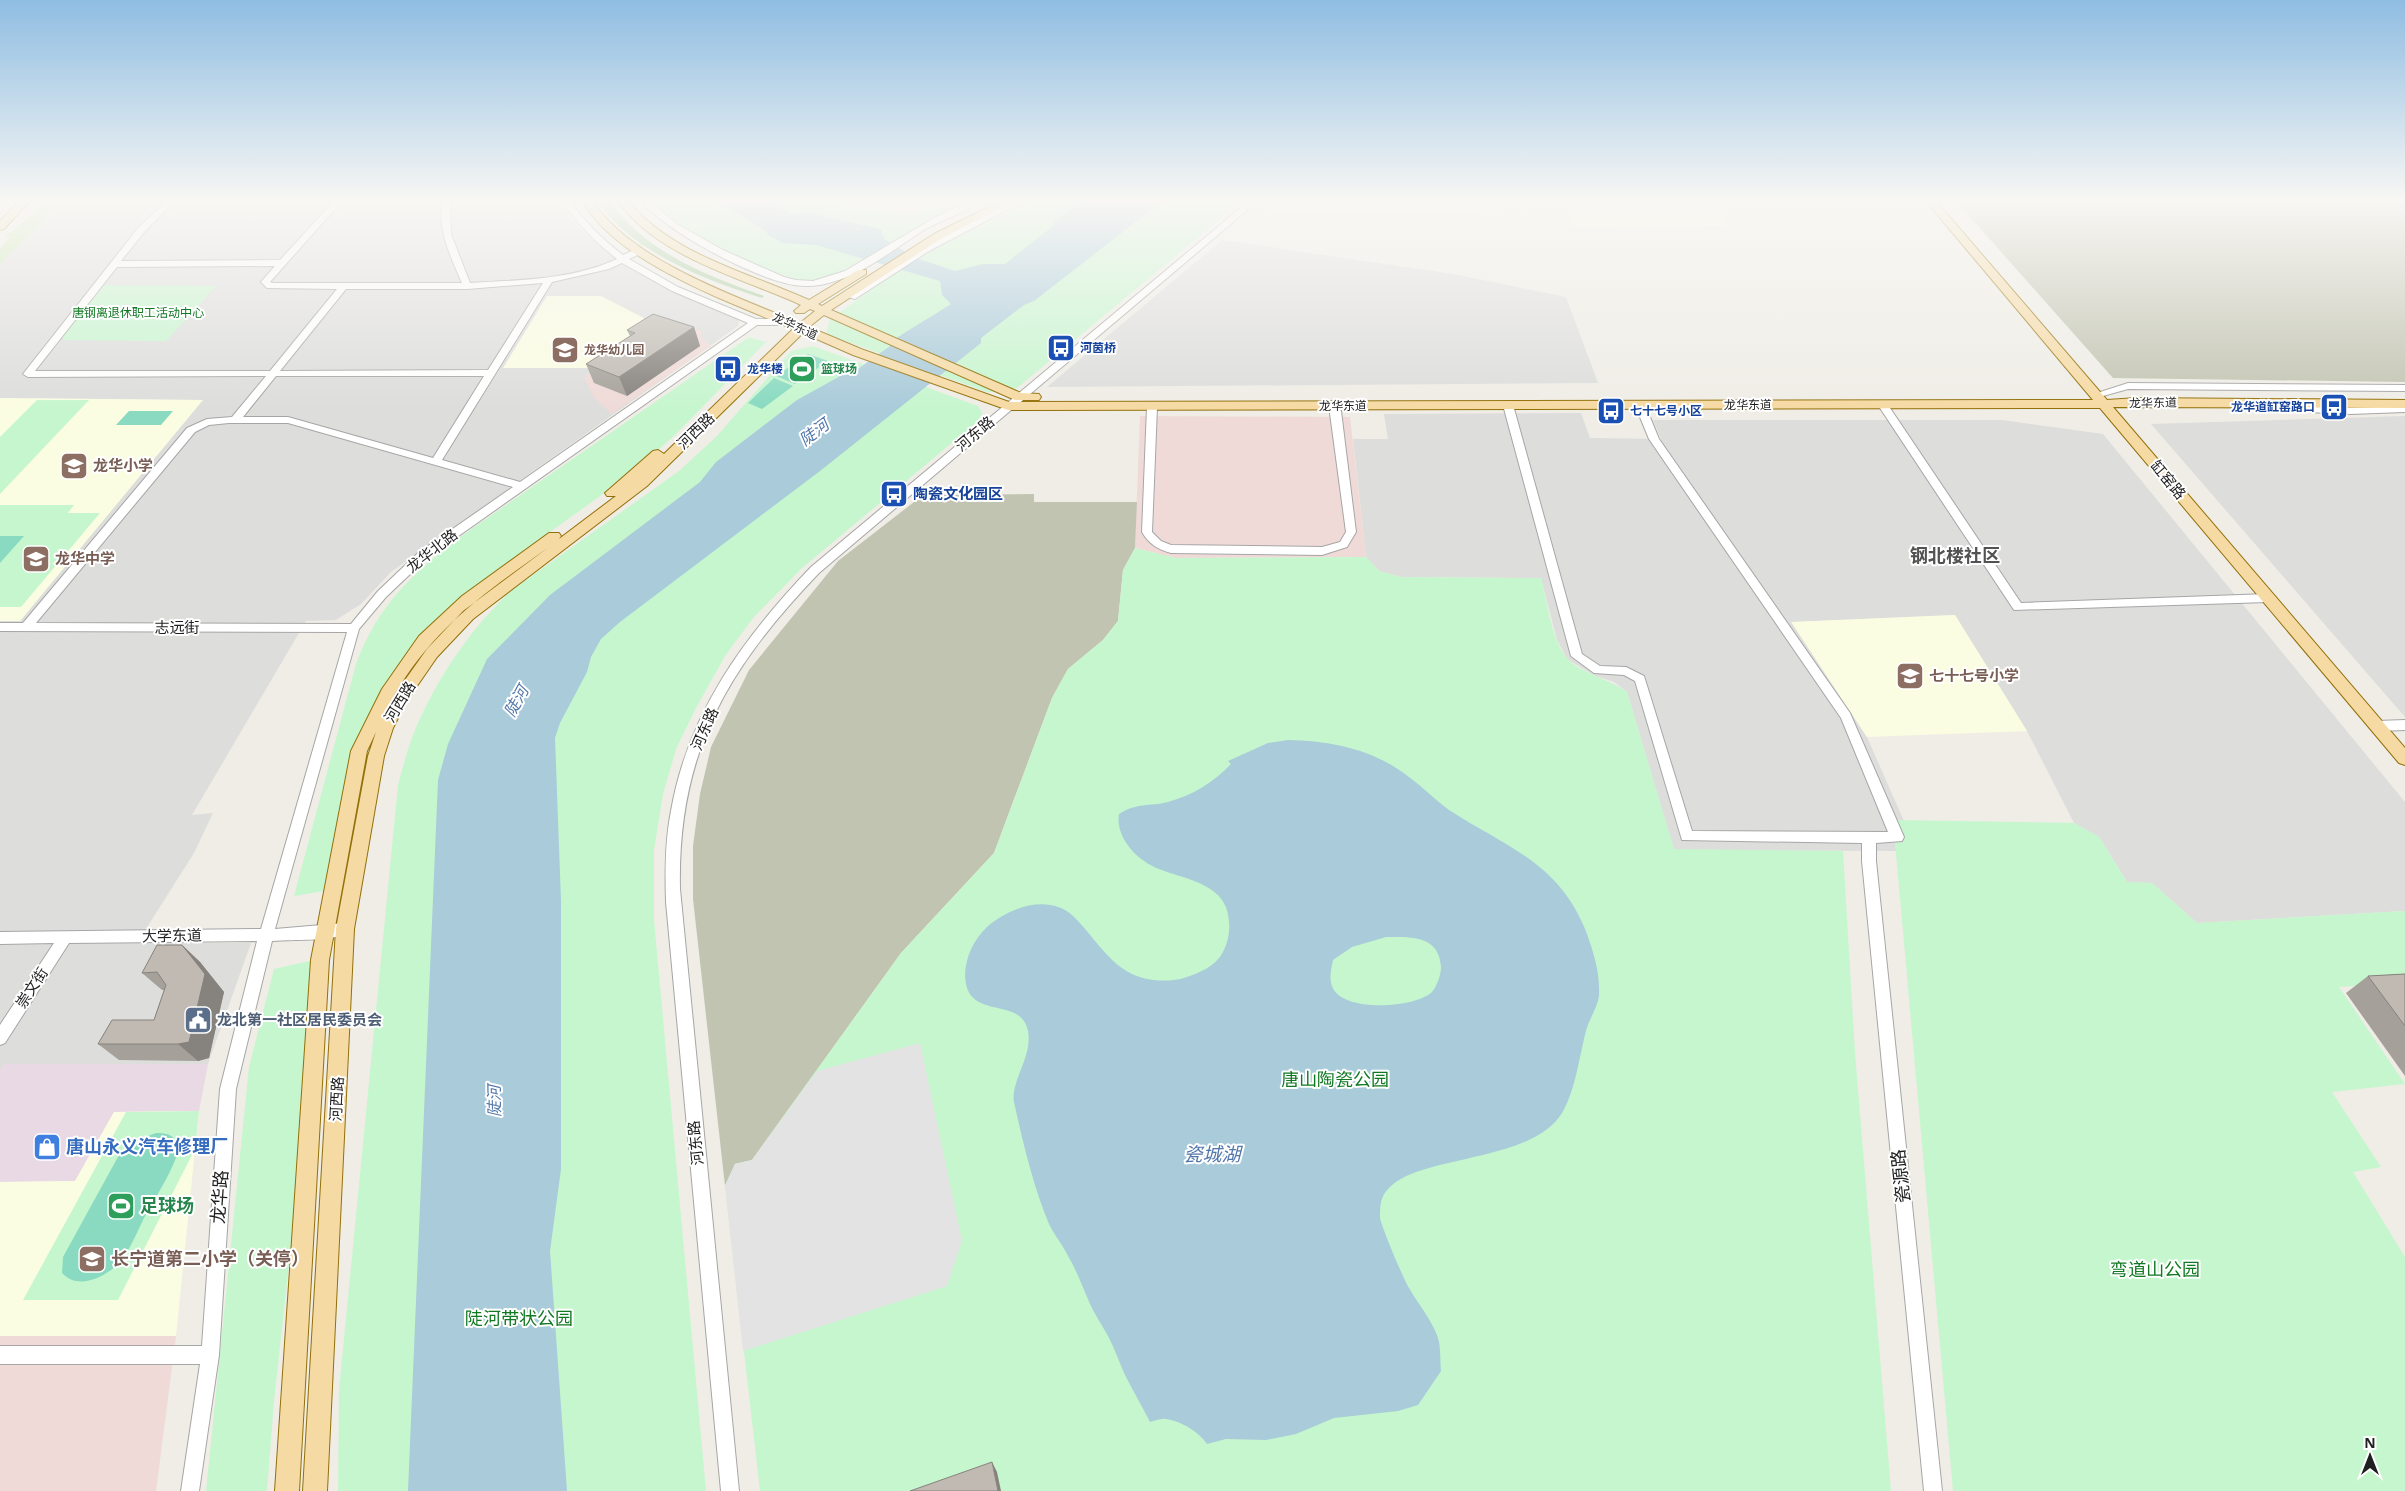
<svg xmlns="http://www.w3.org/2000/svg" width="2405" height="1491" viewBox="0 0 2405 1491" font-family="'Noto Sans','Noto Sans SC',sans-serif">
<rect width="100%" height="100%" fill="#efede6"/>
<g fill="#dddddc">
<path d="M65,200H557L578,227L632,270L682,295L739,319L738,326L391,572L361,604L336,620L306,621L192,815L213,813L194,853L137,943H251L208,1064H4L0,1070V621H20L202,400L0,398V264Z"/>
<path d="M1222,240L1453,274L1566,297L1598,383L1047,387Z"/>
<path d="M1581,413L1590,438L1661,439L1653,420H2002L2103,434L2405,802V911L2197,923L2152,883L2127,882L2099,837L2074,823L2027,731L1955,615L1792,622L1867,737L1904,821H1893L1896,851L1674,850L1627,692L1614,682L1593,675L1567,659L1557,640L1541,578L1401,577L1379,571L1366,557L1353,439H1388L1384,414Z"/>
<path d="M2405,416V717L2151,424Z"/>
</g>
<g fill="#efdad7">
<path d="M644,318L681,323L703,332L700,336L711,346L611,414L594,397L584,378L635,332Z"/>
<path d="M1140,416L1350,417L1366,557L1176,558L1135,548Z"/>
<path d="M0,1336H176L156,1491H0Z"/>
</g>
<path fill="#e8d9e4" d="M4,1064H208L199,1111L114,1112L75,1181L0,1182V1070Z"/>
<g fill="#fbfde2">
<path d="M1279,200H1714L1727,226L1575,227L1567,207L1315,212L1267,211Z"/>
<path d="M547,296H601L644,318L635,332L596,368H503Z"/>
<path d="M0,398L203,400L20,621H0Z"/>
<path d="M1955,615L2027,731L1867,737L1791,622Z"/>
<path d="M199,1111L176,1336H0V1182L75,1181L114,1112Z"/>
</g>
<g fill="#c2c4b2">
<path d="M1955,200H2405V382L2113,378Z"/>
<path d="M1034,494V502H1137L1135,548L1123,570L1118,621L1103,640L1068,669L1052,698L994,853L901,953L752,1160L735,1164L725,1186L693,899V846L700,794L711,747L749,670L838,561L923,495Z"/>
</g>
<path fill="#c6e6af" d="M45,201H64L0,264V248L10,237H5L28,218Z"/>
<path fill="#a7cc9e" d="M597,200H609C643,251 709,277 764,296L762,298C704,279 632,253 597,200Z"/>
<g fill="#c6f6ce">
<path d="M647,200H846L844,207L917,215L937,202L952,207L829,279L800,281L762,268L696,238Z"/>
<path d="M1032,200H1243L1017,388L1001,392H987L826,334L830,319L888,278L935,249Z"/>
<path d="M104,285L216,286L166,341L64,340L61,336Z"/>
<path d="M749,337L766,342L673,437L624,479L501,567L474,589L383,690L360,732L347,775L329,890L294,896L356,664C378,605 412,574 460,537Z"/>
<path d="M813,346L978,406L982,413L978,421L802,568L753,618L725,656L696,708L676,749L663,794L654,850V920L706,1491H338L339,1390L398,785C403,767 408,747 415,730C438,677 470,629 512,590L679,471L717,436L791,351Z"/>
<path d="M37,400H89L0,494V437Z"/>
<path d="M0,505H74L68,513H100L21,607H0Z"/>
<path d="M1135,548L1176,558L1366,557L1379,571L1401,577L1541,578C1547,600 1552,642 1567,658C1581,674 1610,679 1627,692L1674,849L1843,851L1855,1053L1891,1491H760L725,1186L735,1164L752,1160L901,953L994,853L1052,698L1068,669L1103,640L1118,621L1123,570Z"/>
<path d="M1893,820L2074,823L2099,837L2127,882L2152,883L2197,923L2405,911V983L2339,987L2405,1084L2332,1092L2381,1167L2353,1172L2405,1257V1491H1953Z"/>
<path d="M314,960L322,963L274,1401L267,1491H206L249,1067L274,969Z"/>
<path d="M199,1111L195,1149L118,1300H23L126,1112Z"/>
</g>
<g fill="#89dac1">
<path d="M808,354L828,361L795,384L776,376Z"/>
<path d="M774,378L793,386L762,409L748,403Z"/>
<path d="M129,411H173L161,425H116Z"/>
<path d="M0,536H24L0,563Z"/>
<path d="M156,1133C168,1133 176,1135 179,1149C172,1173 156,1196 144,1218C137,1232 130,1250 120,1262C106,1277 78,1291 62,1273L63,1257L119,1155L135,1141Z"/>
</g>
<path fill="#e3e3e3" d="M920,1043L962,1241L947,1286L743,1351L725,1186L735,1164L752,1160L817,1071Z"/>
<g fill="#a9cbda" fill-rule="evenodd">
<path d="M715,200H763L792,214L810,213L881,229L884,239L916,258L955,271L983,264H1005L1053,226V222L1084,200H1164L1034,301L1024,305L981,338V343L820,471L620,622L601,639L591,657L587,672L560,723L555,738L561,901V1169L550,1251L567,1491H408L438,780L448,744L487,659L550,595L700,482L716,462L797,400L842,375L851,374L890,346L892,341C911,328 931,317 951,304L942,295L940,281L816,245L783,243L768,235L766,231Z"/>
<path d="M1288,740C1332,741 1373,749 1409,777C1423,787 1435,800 1449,810C1508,848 1560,863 1587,934C1594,954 1600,973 1599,995C1598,1007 1589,1019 1586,1031C1579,1057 1576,1089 1562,1113C1528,1168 1400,1152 1382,1199C1380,1203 1380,1213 1380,1218C1382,1228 1403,1278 1409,1288C1418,1304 1432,1320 1438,1338C1441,1348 1440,1361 1441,1371L1418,1405L1398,1411L1334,1418L1296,1434L1266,1440L1226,1439L1207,1444C1199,1432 1181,1421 1166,1419C1161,1418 1155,1421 1150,1422C1142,1406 1133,1391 1125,1375C1119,1362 1115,1349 1108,1336C1102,1325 1095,1315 1090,1304C1083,1288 1077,1271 1068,1256C1063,1245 1054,1235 1049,1224C1033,1186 1023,1143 1014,1102C1010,1082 1033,1056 1028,1031C1021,997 973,1019 966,984C962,964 972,941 987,927C1008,908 1048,893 1073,916C1099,941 1113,975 1153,980C1164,981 1173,981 1184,978C1199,973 1215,967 1223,952C1228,943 1230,932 1229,922C1228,884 1187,880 1159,869C1137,861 1115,837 1119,814C1138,802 1149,807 1168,802C1193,795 1214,782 1231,764L1228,761L1268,743ZM1386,937C1411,937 1439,935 1441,967C1441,975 1437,986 1432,992C1415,1008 1348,1012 1334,990C1328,981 1331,970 1333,960L1352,947Z"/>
</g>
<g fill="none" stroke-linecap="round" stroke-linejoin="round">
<g stroke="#a6a6a6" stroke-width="2">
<g id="minor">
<path d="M168,200H176L145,231L121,261L280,260L335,200H343L270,282L272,283H462C450,256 438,230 442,200H450L451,234L470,283C519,280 572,280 617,259C594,241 577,223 561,200H569C585,222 602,239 623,255L636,249H642V253L629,259L678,287L756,319H789L794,322L789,325H757L426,559L386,597L359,629L275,929L345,923L350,925L352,929L350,933C326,942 297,939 272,941L236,1089L219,1355L199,1491H181L200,1364H0V1346H202L220,1089L257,941L69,943L5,1043L0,1045V1025L54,943L0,944V932L261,929L347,632L0,631V623H23L187,428L207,419L232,417L266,376L28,377L23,374L139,227ZM622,263L672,291L748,323L520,482L442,460L552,282L609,269ZM275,266L261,282L267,288L337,289L270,371H35L117,267ZM543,283L488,370L280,371L346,289H467ZM276,376H484L433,458L288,417H243ZM229,423H288L513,487L418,553L378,591L351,624L36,623L195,432L209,425Z"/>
<path d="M640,200H648L677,224L723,250L784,277L796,280L813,281L845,271L932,219L971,200H981C969,211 940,221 924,230C895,248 866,273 832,282C820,286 807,287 794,285C753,278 667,232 640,200Z"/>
<path d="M1016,200H1026L929,251L855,299L848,297L923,247Z"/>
<path d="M1250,200H1259L819,573C727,669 677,753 680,889L739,1491H721L666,902C665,872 665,841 671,811C688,713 744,637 811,567Z"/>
<path d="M2128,383L2405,385V391L2128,389L2096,398L2091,395Z"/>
<path d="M1508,402L1513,405L1582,654L1600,666L1626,667L1644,676L1692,831L1888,832L1841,718L1649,439L1635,405L1640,402L1645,405L1659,439L1850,713L1904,837L1902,841L1876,843V861L1942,1491H1924L1862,861V843L1682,840L1635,681L1624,675L1594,673L1571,656L1503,405Z"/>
<path d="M1883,402L1888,405L2021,603L2268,594L2274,598L2268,602L2014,610L1878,405Z"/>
<path d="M1334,403L1337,404L1341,411L1356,532L1347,547L1322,555L1171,553C1157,549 1149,544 1142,532L1147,407L1152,404L1157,407L1152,532L1161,541L1171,545L1322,547L1340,542L1346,532L1329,406Z"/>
<path d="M2249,404L2350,408L2405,406V412L2350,414L2246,409L2244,407Z"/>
<path d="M2405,720V730L2377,731L2371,726L2377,721Z"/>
</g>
</g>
<g stroke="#927009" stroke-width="2">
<g id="major">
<path d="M20,200H31L4,229L0,230V221Z"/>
<path d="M582,200H592C631,261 735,296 800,323L815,311L810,309L804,313H796L794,311L801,305C740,277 658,258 617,200H627C672,255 747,272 809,300L858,270H866V274L818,304L822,306L934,234L1003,200H1016L942,238L831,310L1021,393L1039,394L1041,397L1039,400H1015L824,315L809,327L861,349L1009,402L2093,400L1925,200H1935L2107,400L2137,398L2405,400V408L2113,407L2405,748V765L2399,763L2100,408L1008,410L853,355L803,333L647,486L473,619L437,657L406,702L393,728L384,756L354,929L327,1491H303L336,929L368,756L376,732L367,751L329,960L299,1491H275L311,960L351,751L382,689L419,636L462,596L549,533H559L561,536L559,539L616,496H607L605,493L653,451L658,450L664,454L793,329C730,302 616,263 582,200ZM549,547L463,611L427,649L393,697C434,627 485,593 549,547Z"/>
</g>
</g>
<use href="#minor" fill="#fff" fill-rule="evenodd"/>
<use href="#major" fill="#f6daa4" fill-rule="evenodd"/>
</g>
<g fill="#a5a09a">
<path d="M694,327L700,346L627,396L594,383L586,364L630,336L627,330Z"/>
<path d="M182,945L200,962L224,992L209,1058L198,1061L119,1060L98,1044L154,1020L164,990H162L142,973Z"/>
<path d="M2405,974V1076L2346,993L2368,976Z"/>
</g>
<g fill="#86827d">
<path d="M694,327L700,346L627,396L619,377Z"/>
<path d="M182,945L200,962L224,992L209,1058L198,1061L178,1044Z"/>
<path d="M992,1462L997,1472L1001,1491H998Z"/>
</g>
<g fill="#c0bab3" stroke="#86827d">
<path d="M653,314L694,327L619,377L586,364L635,333L627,330Z"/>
<path d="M157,945H182L205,974L189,1042L178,1044H98L112,1020H154L166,985L157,972L142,973Z"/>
<path d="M2405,974V1026L2368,976Z"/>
<path d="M992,1462L998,1491H910Z"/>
</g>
<linearGradient id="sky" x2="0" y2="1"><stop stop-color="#8fbde2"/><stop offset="0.49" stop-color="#f8f7f4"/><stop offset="1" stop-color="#f8f7f4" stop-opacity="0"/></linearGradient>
<rect width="2405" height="409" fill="url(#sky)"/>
<defs>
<g id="bus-square" transform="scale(1.4375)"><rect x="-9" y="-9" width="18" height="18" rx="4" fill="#1a4fb4" stroke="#fff"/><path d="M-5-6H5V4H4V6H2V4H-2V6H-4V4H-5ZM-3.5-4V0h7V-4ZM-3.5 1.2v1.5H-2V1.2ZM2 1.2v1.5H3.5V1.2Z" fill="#fff"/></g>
<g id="school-square" transform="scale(1.4375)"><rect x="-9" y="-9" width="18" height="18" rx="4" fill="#8d6e63" stroke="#fff"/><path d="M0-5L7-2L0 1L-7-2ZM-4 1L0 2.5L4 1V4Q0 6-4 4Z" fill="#fff"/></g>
<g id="stadium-square" transform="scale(1.4375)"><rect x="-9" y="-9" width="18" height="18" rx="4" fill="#2e9e5b" stroke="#fff"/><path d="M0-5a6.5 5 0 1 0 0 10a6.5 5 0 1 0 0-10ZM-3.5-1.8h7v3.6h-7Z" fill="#fff"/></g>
<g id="civic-square" transform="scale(1.4375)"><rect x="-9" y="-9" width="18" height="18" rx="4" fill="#5c6f8a" stroke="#fff"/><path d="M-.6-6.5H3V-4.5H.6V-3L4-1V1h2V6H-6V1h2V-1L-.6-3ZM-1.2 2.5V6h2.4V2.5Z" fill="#fff"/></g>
<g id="shop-square" transform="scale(1.4375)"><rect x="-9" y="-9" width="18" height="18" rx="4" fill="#3f7fe0" stroke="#fff"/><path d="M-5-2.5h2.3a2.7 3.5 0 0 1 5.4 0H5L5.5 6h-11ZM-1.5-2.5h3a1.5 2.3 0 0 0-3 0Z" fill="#fff"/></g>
</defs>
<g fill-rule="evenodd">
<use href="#bus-square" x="1061" y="348"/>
<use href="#school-square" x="565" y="350"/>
<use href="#bus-square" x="728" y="369"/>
<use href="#stadium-square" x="802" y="369"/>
<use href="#bus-square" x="2334" y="407"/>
<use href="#bus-square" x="1611" y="411"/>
<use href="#school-square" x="74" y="466"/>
<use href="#bus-square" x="894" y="494"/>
<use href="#school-square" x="36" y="559"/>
<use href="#school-square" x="1910" y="676"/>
<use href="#civic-square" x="198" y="1020"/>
<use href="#shop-square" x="47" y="1147"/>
<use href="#stadium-square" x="121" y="1206"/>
<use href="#school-square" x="92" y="1259"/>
</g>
<g text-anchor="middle" stroke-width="4" stroke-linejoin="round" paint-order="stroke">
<g font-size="12" fill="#127923" stroke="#fff">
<text x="138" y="317">唐钢离退休职工活动中心</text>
</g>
<g font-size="12" fill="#1f1f1f" stroke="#fff">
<text transform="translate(795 326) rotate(25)" y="4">龙华东道</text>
<text transform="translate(2153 403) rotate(-1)" y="4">龙华东道</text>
<text x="1748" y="409">龙华东道</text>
<text x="1343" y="410">龙华东道</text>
</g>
<g font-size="12" font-weight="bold" fill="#164399" stroke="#fff" text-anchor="start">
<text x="1080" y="352">河茵桥</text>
<text x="747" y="373">龙华楼</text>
<text x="2315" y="411" text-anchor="end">龙华道缸窑路口</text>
<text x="1630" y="415">七十七号小区</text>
</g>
<g font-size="12" font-weight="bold" fill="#785e54" stroke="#fff" text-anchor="start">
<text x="584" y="354">龙华幼儿园</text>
</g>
<g font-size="12" font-weight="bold" fill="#27864d" stroke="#fff" text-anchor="start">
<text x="821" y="373">篮球场</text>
</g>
<g font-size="15" fill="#1f1f1f" stroke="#fff">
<text transform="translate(696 431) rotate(-44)" y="5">河西路</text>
<text transform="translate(975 434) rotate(-40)" y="5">河东路</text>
<text transform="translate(2168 480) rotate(50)" y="5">缸窑路</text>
<text transform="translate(432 551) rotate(-38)" y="5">龙华北路</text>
<text x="177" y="633">志远街</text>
<text transform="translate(400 702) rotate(-59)" y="5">河西路</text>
<text transform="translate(705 729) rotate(-66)" y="5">河东路</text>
<text transform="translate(172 936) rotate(-1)" y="5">大学东道</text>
<text transform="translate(32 988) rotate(-57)" y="5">崇文街</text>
<text transform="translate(337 1099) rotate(-87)" y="5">河西路</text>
<text transform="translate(696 1143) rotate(-96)" y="5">河东路</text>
</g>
<g font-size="15" font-weight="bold" fill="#785e54" stroke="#fff" text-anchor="start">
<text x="93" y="471">龙华小学</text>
<text x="55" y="564">龙华中学</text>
<text x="1929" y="681">七十七号小学</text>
</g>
<g font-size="15" font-weight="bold" fill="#164399" stroke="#fff" text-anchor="start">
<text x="913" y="499">陶瓷文化园区</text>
</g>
<g font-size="15" font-weight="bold" fill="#4e5e75" stroke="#fff" text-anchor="start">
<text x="217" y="1025">龙北第一社区居民委员会</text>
</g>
<g font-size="16" font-style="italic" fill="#5176aa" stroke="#fff">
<text transform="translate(814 432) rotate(-37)" y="6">陡河</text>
<text transform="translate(516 701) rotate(-61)" y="6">陡河</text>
<text transform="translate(494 1101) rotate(-91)" y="6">陡河</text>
</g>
<g font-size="18" font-weight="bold" fill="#525252" stroke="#fff">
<text x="1955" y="562">钢北楼社区</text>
</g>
<g font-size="18" fill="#127923" stroke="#fff">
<text x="1335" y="1086">唐山陶瓷公园</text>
<text x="2155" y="1276">弯道山公园</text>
<text x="519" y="1325">陡河带状公园</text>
</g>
<g font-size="18" font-weight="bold" fill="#366cbe" stroke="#fff" text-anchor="start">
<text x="66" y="1153">唐山永义汽车修理厂</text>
</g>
<g font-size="18" fill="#1f1f1f" stroke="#fff">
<text transform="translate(1901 1176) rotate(-96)" y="6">瓷源路</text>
<text transform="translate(220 1197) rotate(-86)" y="6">龙华路</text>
</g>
<g font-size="18" font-weight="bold" fill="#27864d" stroke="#fff" text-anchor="start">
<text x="140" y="1212">足球场</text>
</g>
<g font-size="18" font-weight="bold" fill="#785e54" stroke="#fff" text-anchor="start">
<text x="111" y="1265">长宁道第二小学（关停）</text>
</g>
<g font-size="19" font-style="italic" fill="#5176aa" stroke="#fff">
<text x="1212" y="1161">瓷城湖</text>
</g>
</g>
<g transform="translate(2370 1456)" stroke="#ffffff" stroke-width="4" paint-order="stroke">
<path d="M0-4L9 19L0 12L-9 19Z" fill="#1f1f1f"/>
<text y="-8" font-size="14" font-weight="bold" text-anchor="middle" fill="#1f1f1f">N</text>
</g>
</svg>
